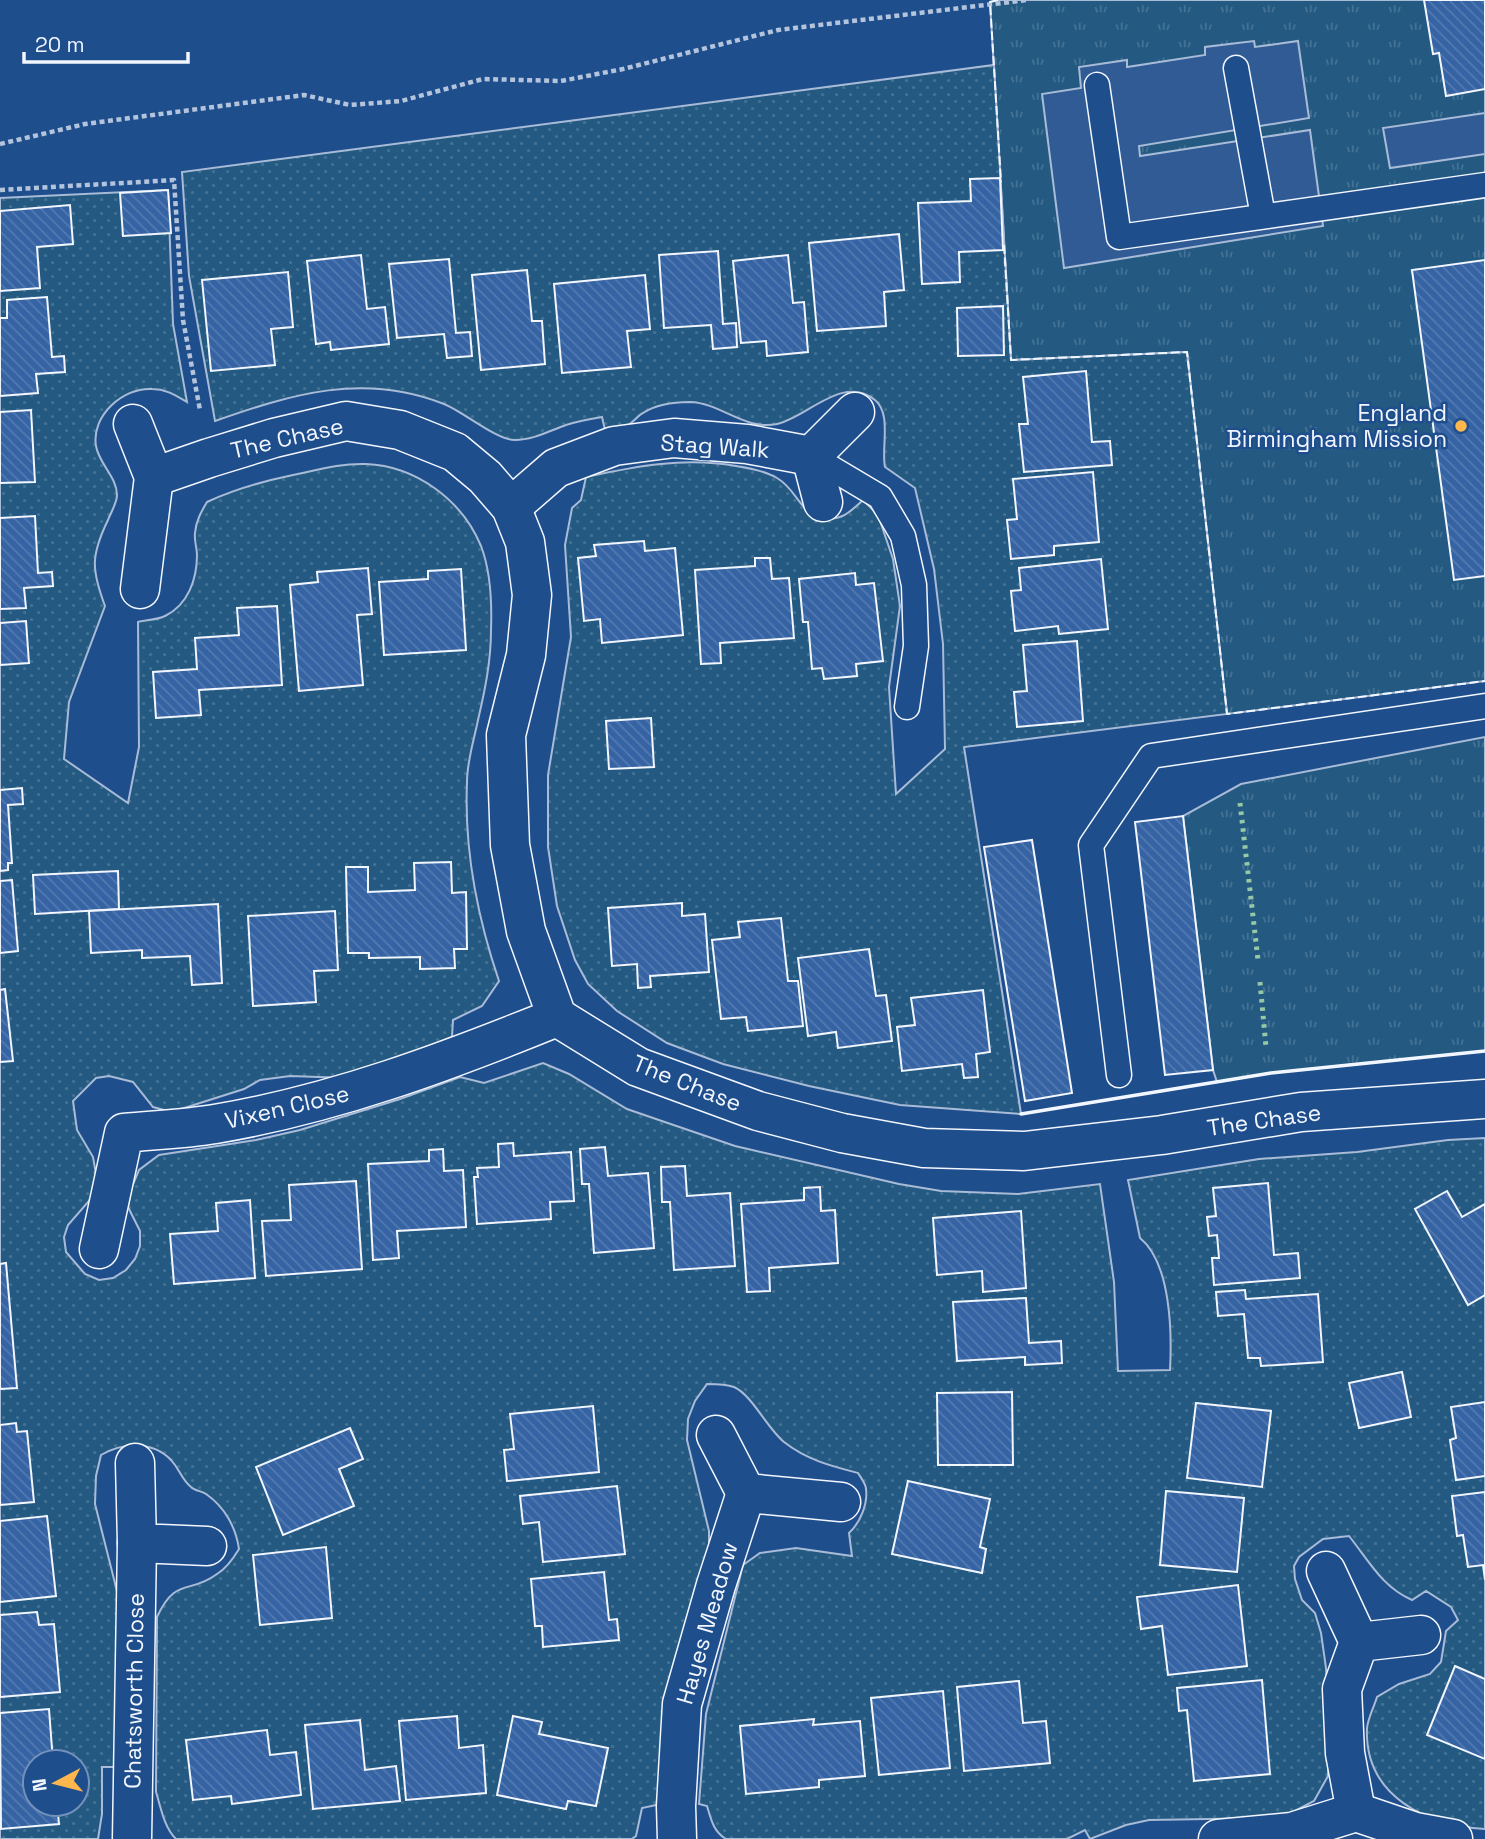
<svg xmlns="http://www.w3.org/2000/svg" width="1485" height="1839" viewBox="0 0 1485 1839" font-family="'Space Grotesk',sans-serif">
<defs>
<pattern id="grass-tufts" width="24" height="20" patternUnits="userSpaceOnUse" patternTransform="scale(1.75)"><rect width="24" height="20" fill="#245a82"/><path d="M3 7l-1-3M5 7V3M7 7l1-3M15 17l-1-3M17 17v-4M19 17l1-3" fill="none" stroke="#447295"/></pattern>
<pattern id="garden-dots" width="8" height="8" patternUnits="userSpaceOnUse" patternTransform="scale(1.75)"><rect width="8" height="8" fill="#245a82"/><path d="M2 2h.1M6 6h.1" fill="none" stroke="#447295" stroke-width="1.8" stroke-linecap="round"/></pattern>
<pattern id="building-back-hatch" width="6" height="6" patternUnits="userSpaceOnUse" patternTransform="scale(1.75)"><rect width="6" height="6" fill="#3563a3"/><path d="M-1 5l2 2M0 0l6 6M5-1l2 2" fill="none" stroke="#537ab1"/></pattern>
</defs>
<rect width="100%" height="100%" fill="#1f4e8c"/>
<g fill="url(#grass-tufts)" stroke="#a8bbd7" stroke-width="2">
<path d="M998,0H1485V681L1227,714L1187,352L1011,360L990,2Z"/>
<path d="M1485,737V1051L1271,1073L1217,1082L1213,1070L1183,816L1241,784Z"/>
</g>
<g fill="url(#garden-dots)" stroke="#a8bbd7" stroke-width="2" fill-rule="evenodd">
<path d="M994,65L1011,360L1187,352L1227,714L964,747L1021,1114L900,1105L809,1086L723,1064L667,1043L617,1011L588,984L575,960L557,906L548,847V775L571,637L565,545L572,508L581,500L586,477C637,466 684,457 736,466C749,468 766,471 777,478C799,491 797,513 826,518C842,521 852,510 863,500L878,515L893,559L900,606L889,687L896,794L945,749L943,644L934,569L915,488L885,467C881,448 892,414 875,400C842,374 808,417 777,424C745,431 721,403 690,402C674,402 657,404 643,413C637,416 633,423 626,426C621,429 612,429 605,430L602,417C590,419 578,421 566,425C549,431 533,440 515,440C496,440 464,412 444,404C364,372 292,394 215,421L189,276L182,172Z"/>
<path d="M168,190L173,324L187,402C175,395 166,389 152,389C123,387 91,416 96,446C99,464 117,477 117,495C117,503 111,512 108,520C91,555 91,569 105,606L69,702L64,759L128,803L139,747L138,622C146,620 157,620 165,616C188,605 197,579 197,555C197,548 194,541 195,533C196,521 201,512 207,502C233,490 264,481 293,475C317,470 341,463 366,464C416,466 462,500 481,546C491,572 492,603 491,630C491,661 485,690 478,720C474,740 467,761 467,782C464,850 477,916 499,981L482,1006L453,1020L452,1037L348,1078L290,1076L260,1080L244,1089L178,1110H164L153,1107L133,1082L109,1076L96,1078L73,1101L77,1130L93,1157L96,1174L95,1189L89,1201L68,1225L64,1237L66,1252L85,1274L99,1280L113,1278L126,1270L135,1259L140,1246V1231L128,1207L131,1189L139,1170L159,1155L256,1140L300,1130L400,1099L460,1077L484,1083L543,1063L569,1074L627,1109L656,1119L735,1146L899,1184L941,1191L1018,1194L1100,1184L1114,1282L1118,1371L1170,1370C1172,1333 1171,1263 1140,1238L1128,1180L1259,1159L1357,1152L1448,1140L1485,1138V1829C1427,1826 1364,1796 1367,1728C1368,1718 1374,1707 1377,1697L1399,1684L1430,1674L1441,1662L1446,1631L1458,1620L1451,1607L1426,1591L1412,1600C1382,1587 1369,1561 1349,1536L1323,1539L1299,1557L1294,1566L1295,1579L1302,1600L1315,1613L1321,1633L1326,1668L1330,1725L1328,1776L1314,1801L1289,1814L1267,1818L1149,1820L1126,1825L1090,1839L1085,1830L1067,1839H726C713,1831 711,1819 707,1806L699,1804L706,1714L743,1565L760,1553L796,1548L852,1556L849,1533C860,1523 868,1504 866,1489C866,1484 861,1478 858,1473C831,1466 807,1460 784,1442C767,1428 752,1395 734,1387C726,1384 715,1384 707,1384L695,1401L688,1419L687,1440L709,1531V1550L661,1804L642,1808L636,1836L632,1839H176C164,1827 161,1808 156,1792L157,1617C176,1576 189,1595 217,1574C227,1568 233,1559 239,1549C236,1528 225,1507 206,1494C202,1491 195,1491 191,1487C184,1482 180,1472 175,1465C158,1441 125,1441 101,1455L96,1476L95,1504L119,1599L117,1767H102V1814L98,1839H0V198ZM35,1762H77V1804H35Z"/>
</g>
<g fill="#305b95" stroke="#a8bbd7" stroke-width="2">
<path d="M1254,41L1255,47L1298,41L1309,118L1139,146L1140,156L1310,130L1323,226L1064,268L1042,94L1081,88L1079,67L1127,60V67L1205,55V47Z"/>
<path d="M1485,113V154L1390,168L1383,128Z"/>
</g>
<g fill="url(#building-back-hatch)" stroke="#f2f6ff" stroke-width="2">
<path d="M1424,0H1485V89L1446,96L1439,53L1433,54Z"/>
<path d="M1000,178L1003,250L959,252L960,282L922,284L918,203L971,201L970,179Z"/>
<path d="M168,190L171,233L123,236L120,193Z"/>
<path d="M70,205L73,244L37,247L40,288L0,291V211Z"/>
<path d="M899,234L904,290L884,292L886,326L817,331L809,243Z"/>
<path d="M718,251L723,324L736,323L737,347L713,349L711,325L664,328L659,255Z"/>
<path d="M361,255L367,309L385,307L389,344L331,350L330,342L316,344L307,261Z"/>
<path d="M788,255L793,303L804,302L808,352L767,356L766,341L741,343L733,261Z"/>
<path d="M449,259L456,333L470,332L472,356L447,358L444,334L397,338L389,264Z"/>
<path d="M1485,260V576L1454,580L1412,270Z"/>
<path d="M527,270L532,321H542L545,364L481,370L472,275Z"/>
<path d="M288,272L293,327L271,329L275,365L211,371L202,280Z"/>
<path d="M645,275L650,329L627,331L631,367L562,373L554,284Z"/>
<path d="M47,297L52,357L64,356L65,372L36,374L38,393L0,396V318H7V300Z"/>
<path d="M1003,306L1004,355L958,356L957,308Z"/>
<path d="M1086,371L1092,442L1110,441L1112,465L1024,472L1019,424H1028L1023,377Z"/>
<path d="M31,410L35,482L0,483V412Z"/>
<path d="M1093,472L1099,542L1054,546V555L1011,559L1007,520L1017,519L1013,479Z"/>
<path d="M35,516L38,573L52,572L53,586L24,588L26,608L0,609V518Z"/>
<path d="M644,541L645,551L675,548L683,635L602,643L600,619L584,621L578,558L596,556L594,545Z"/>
<path d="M755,558H770L772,579L789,578L794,638L720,643L721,663L701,664L695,570L755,566Z"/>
<path d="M1101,559L1108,629L1059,634L1058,626L1015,631L1011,591L1021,590L1019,568Z"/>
<path d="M368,568L372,614L357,615L363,685L299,691L290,585L318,582L317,572Z"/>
<path d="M461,569L466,650L384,655L379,582L428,579V571Z"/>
<path d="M855,573L856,585L874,583L883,661L856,664L857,676L824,679L822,668L812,669L808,622H803L799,579Z"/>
<path d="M277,606L282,685L199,690L201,715L156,718L153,672L197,669L195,638L239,635L237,608Z"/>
<path d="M26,621L29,663L0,665V623Z"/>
<path d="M1077,641L1083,721L1017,727L1014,692L1027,691L1023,645Z"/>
<path d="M651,718L654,767L609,769L606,721Z"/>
<path d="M22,788L23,804L8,805L12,863H8V870L0,871V790Z"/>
<path d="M1183,816L1213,1070L1165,1075L1135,822Z"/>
<path d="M1032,840L1072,1093L1025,1101L984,847Z"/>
<path d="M451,862L452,893L466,892L467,949H454L455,968L420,969V957L369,958V953H348L346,867H368V892L415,890L414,863Z"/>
<path d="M118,871L119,909L35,914L33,875Z"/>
<path d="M12,880L18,951L0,953V881Z"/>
<path d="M682,903V916L705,914L709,972L650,976L651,987L638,988L637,964L612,966L608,908Z"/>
<path d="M218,904L222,983L192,985L190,956L142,958V950L91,953L89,911Z"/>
<path d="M335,911L338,970L314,971L316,1002L253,1006L248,916Z"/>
<path d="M781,918L788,981H798L803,1026L748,1031L746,1017L721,1019L712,940L740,937L738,922Z"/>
<path d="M869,949L876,996L886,995L892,1041L838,1048L836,1032L808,1036L798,958Z"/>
<path d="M5,989L13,1061L0,1062V990Z"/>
<path d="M983,990L990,1052L976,1054L978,1077L964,1078L962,1064L902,1071L897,1027L915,1025L911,998Z"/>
<path d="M513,1143L514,1156L571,1152L574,1201L550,1202L551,1219L477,1224L474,1177H478L477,1168L499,1167L498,1144Z"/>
<path d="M605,1147L608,1176L648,1173L654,1248L594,1253L589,1184H582L580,1149Z"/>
<path d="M443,1149L444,1171L463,1170L466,1227L397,1231L399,1258L373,1260L368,1164L429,1161V1150Z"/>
<path d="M685,1166L687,1196L730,1193L735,1266L674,1270L670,1202H662L661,1167Z"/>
<path d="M356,1181L362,1269L266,1276L262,1221L291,1220L289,1185Z"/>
<path d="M1268,1183L1274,1255L1298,1253L1300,1278L1214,1285L1212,1258H1219L1217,1235L1209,1236L1207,1217L1216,1216L1213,1188Z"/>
<path d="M820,1187L821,1211L835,1210L838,1263L769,1268L770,1291L747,1292L741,1204L804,1200V1188Z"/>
<path d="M1447,1191L1462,1217L1485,1204V1295L1468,1305L1415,1209Z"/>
<path d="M250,1200L255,1278L174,1284L170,1234L218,1231L216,1203Z"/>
<path d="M1021,1211L1026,1288L983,1292L982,1271L937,1275L933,1218Z"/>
<path d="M6,1263L17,1388L0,1389V1264Z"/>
<path d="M1245,1290L1246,1299L1318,1294L1323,1362L1261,1366L1260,1358H1248L1244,1314L1218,1316L1216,1292Z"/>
<path d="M1026,1298L1029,1343L1061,1341L1062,1363L1025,1365V1357L957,1361L953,1302Z"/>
<path d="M1402,1372L1411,1417L1359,1428L1349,1383Z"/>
<path d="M1012,1392L1013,1465H938L937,1393Z"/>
<path d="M1485,1402V1476L1456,1480L1450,1440L1456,1438L1451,1407Z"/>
<path d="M1196,1403L1271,1411L1262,1487L1187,1478Z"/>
<path d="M593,1406L599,1472L507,1481L504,1450L514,1449L510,1414Z"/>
<path d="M16,1423L17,1432L27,1431L34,1502L0,1505V1425Z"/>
<path d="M350,1428L363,1459L339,1469L354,1506L283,1535L256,1467Z"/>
<path d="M908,1481L990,1499L980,1547L986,1549L982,1573L892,1554Z"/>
<path d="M617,1486L625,1554L543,1562L539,1522L523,1524L520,1496Z"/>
<path d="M1166,1491L1244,1498L1237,1572L1160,1565Z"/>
<path d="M1485,1492V1580L1483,1565L1468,1567L1463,1535L1457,1536L1452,1496Z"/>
<path d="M47,1516L56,1596L0,1602V1521Z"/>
<path d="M326,1547L332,1618L260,1625L253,1555Z"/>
<path d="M604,1572L609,1620L617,1619L619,1640L543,1647L542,1626H535L531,1579Z"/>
<path d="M1238,1585L1247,1666L1168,1675L1162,1626L1141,1629L1137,1597Z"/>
<path d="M37,1612L39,1625L54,1624L60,1692L0,1697V1615Z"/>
<path d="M1455,1666L1485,1679V1759L1427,1735Z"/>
<path d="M1262,1680L1270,1774L1194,1781L1187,1710L1179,1711L1177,1688Z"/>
<path d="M1019,1681L1023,1723L1046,1721L1050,1763L964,1771L957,1687Z"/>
<path d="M943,1691L950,1768L879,1775L871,1698Z"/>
<path d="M49,1709L53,1762H35V1804H57L59,1824L1,1829L0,1713Z"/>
<path d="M457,1716L459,1748L483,1745L486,1793L406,1800L399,1721Z"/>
<path d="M513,1716L542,1722L539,1734L608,1748L596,1806L568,1801L566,1809L497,1795Z"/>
<path d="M814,1719L813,1725L860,1721L865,1776L819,1780V1787L746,1794L740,1726Z"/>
<path d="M360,1720L365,1770L396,1766L400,1801L313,1809L305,1725Z"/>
<path d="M267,1730L270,1755L296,1752L301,1795L232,1804L231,1796L193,1800L186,1740Z"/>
</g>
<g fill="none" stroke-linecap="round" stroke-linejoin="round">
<g stroke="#f2f6ff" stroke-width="27">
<g id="service">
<path d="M1236,68L1263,216"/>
<path d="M1097,85L1119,237L1485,185"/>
<path d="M811,456L880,497L903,536L914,585L916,646L907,707"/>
<path d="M1119,1075L1091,845L1151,756L1485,706"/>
</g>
</g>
<g stroke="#f2f6ff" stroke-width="41">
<g id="minor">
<path d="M133,424L154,477L140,589"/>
<path d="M811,456L823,502"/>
<path d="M154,477L209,458L274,438L346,421L400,430L455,452L485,477L511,507L525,542L532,595L526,655L506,735L510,845L526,931L557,1017L638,1067L758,1111L842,1133L924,1148L1024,1151L1162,1135L1301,1112L1485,1099"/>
<path d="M511,507L556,468L614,446L674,438L747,444L811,456L855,412"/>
<path d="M99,1249L124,1133C154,1130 185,1129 215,1124C334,1104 446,1062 557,1017"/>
<path d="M716,1435L746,1493L841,1502"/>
<path d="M135,1463L137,1543L207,1546"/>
<path d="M1326,1571L1359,1642"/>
<path d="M1356,1812L1415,1832L1453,1839"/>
<path d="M132,1839L137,1543"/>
<path d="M677,1839L676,1806L682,1704L716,1585L746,1493"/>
<path d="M1218,1839L1292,1832L1356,1812L1345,1753L1342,1689L1359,1642L1421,1635"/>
</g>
</g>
<g stroke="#b3c4dc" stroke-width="4.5" stroke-dasharray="5 3.5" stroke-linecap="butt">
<path d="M0,144L85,124L304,95L350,105L401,101L483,79L561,81L623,69L778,30L1027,0"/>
<path d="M0,190L174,180L183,320L200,410"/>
</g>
<use href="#service" stroke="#1f4e8c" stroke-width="24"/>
<use href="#minor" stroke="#1f4e8c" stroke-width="38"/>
<g stroke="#97c8a6" stroke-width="5" stroke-dasharray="3.5 5" stroke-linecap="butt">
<path d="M1240,803L1258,960"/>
<path d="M1260,982L1266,1047"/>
</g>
<g stroke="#f2f6ff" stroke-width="2" stroke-dasharray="9 3.5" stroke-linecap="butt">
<path d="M998,0L990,2L1001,182"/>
<path d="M1004,245L1011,360L1187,352L1227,714L1485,681"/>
</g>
<path stroke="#f2f6ff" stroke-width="3.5" d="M1021,1114L1271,1073L1485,1051"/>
</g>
<circle fill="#ffb74d" stroke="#1f4e8c" stroke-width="2.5" cx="1461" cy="426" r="7"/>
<g text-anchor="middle" stroke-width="5" stroke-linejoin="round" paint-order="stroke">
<g font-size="23" fill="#f2f6ff" stroke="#1f4e8c" text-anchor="end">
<text x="1447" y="421">England<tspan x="1447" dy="26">Birmingham Mission</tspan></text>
</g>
<g font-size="23" fill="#f2f6ff" stroke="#1f4e8c">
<text transform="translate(287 438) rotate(-13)" y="8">The Chase</text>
<text transform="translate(715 446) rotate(4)" y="8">Stag Walk</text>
<text transform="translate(687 1083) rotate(22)" y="8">The Chase</text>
<text transform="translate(287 1107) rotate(-13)" y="8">Vixen Close</text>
<text transform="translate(1264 1120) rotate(-8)" y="8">The Chase</text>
<text transform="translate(707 1623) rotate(-74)" y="8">Hayes Meadow</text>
<text transform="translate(134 1691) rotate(-89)" y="8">Chatsworth Close</text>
</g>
</g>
<g transform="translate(56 1783) rotate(263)"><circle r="33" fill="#1f4e8c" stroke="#7391ba" stroke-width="2"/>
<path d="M0-5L12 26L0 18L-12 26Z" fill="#ffb74d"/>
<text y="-10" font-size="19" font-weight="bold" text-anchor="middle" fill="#f2f6ff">N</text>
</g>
<path d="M24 52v10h164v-10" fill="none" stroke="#f2f6ff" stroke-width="3.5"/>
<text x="35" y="52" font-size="21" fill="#f2f6ff" stroke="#1f4e8c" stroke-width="5" paint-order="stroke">20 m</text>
</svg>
